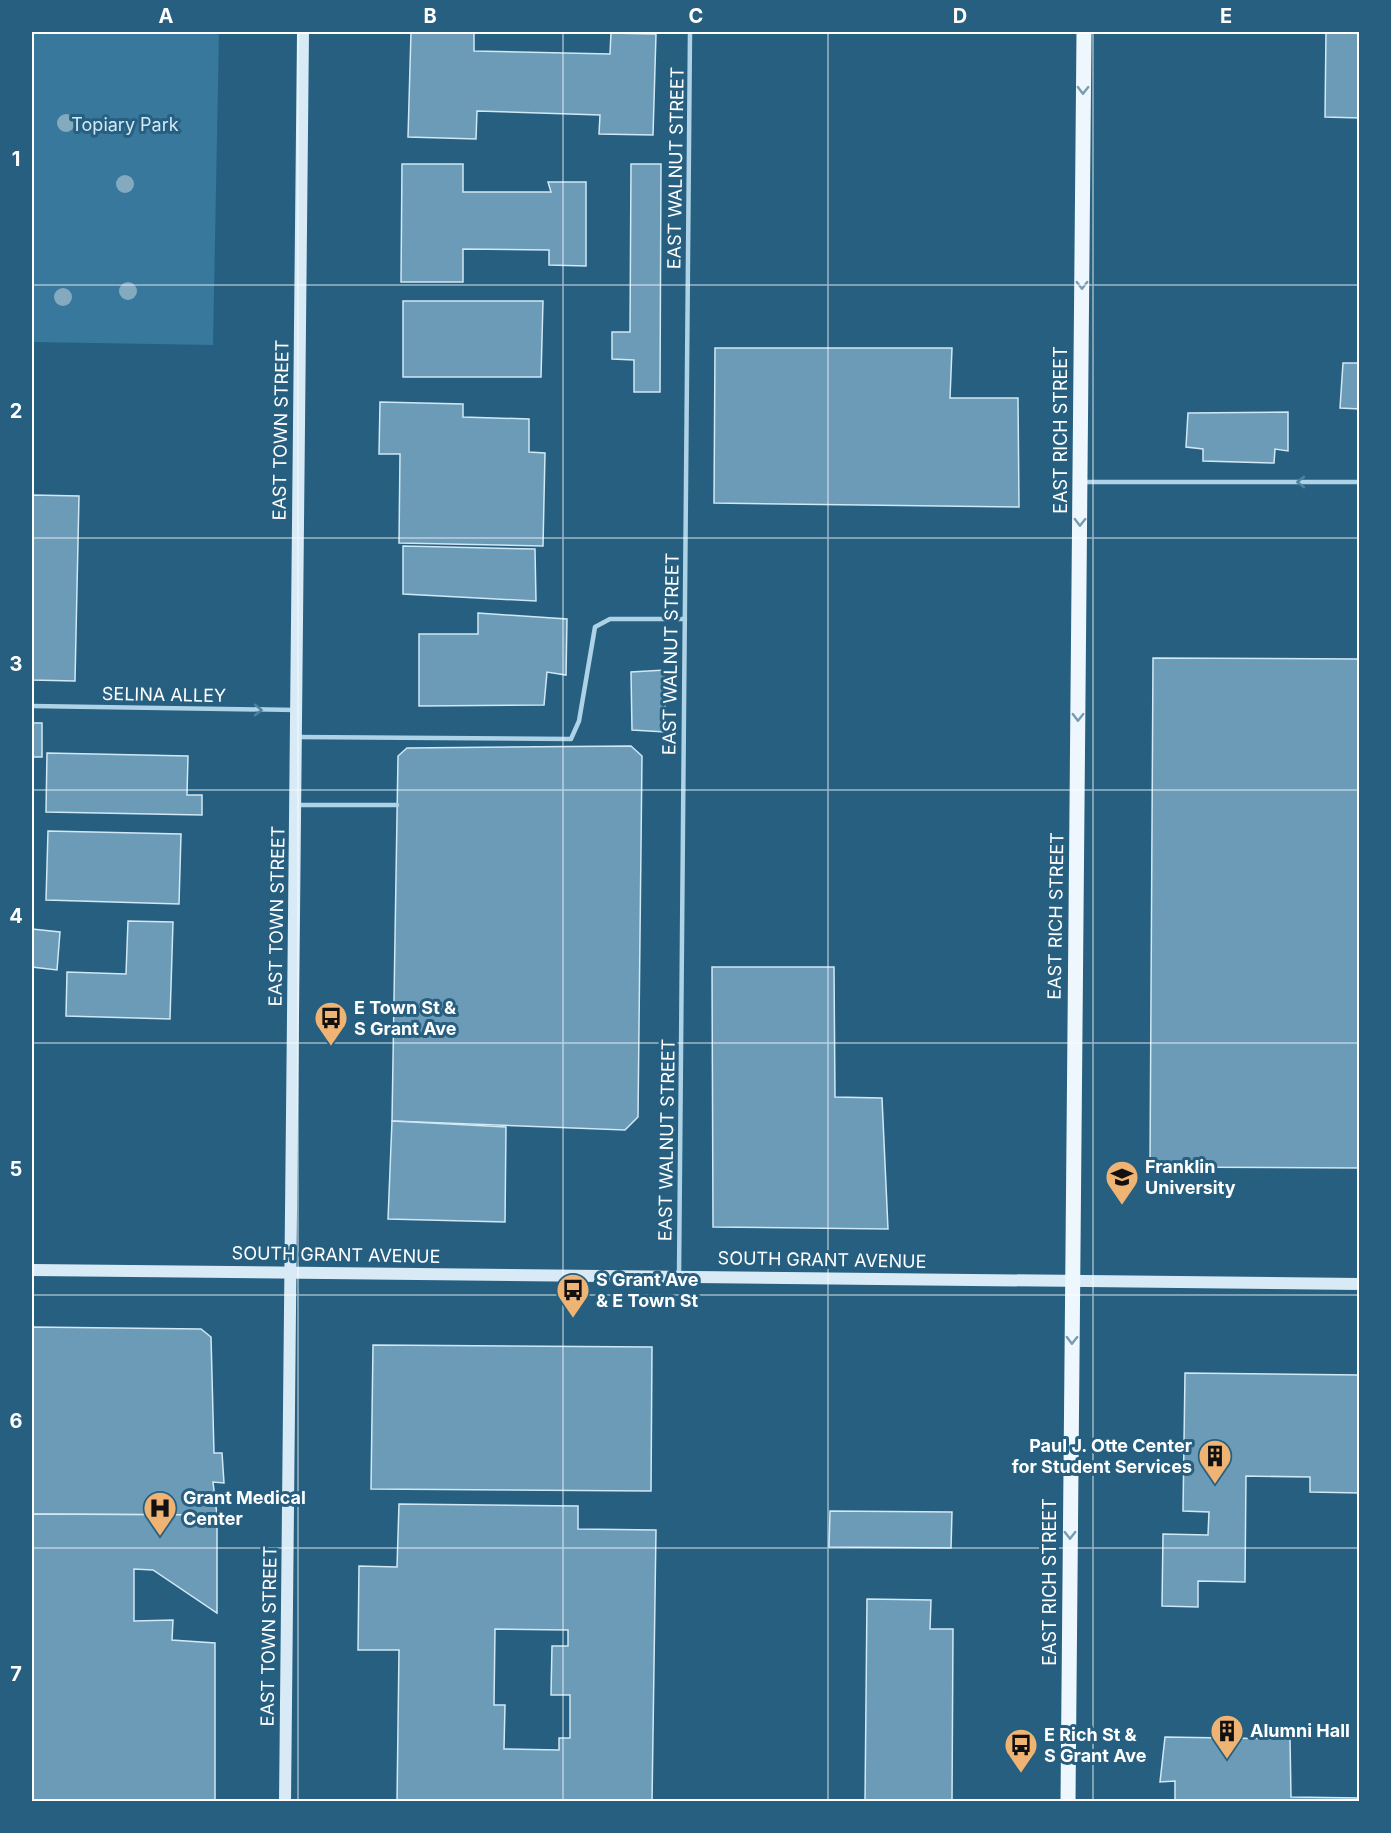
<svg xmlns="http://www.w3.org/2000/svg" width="1391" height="1833" viewBox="0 0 1391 1833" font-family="Inter,sans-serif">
<rect width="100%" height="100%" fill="#265f80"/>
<path fill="#37789c" d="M32,32H219L213,345L32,342Z"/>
<g fill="#6b9bb6" stroke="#d1e8f5" stroke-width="1.5" fill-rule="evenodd">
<path d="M411,32L474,33V51L610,54L611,33L656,34L653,135L599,134L600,115L477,111L476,139L408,137Z"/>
<path d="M1326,32H1360V118L1325,117Z"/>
<path d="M402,164H463V192H551L548,182H586V266L549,265V250L463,249V282H401Z"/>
<path d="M631,164H661L660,392H634V360L612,359V332H630Z"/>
<path d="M403,301H543L541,377H403Z"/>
<path d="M715,348H952L950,398H1018L1019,507L714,503Z"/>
<path d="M1343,363H1360V409L1340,408Z"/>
<path d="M380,402L463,404V417L529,419V452L545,453L543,546L399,543L400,454H379Z"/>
<path d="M1288,412V451L1275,449L1274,463L1203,461V449L1186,447L1188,413Z"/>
<path d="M32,495L79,496L75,681L32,680Z"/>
<path d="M403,546L535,549L536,601L403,594Z"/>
<path d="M478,613L567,619L566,675L547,672L544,705L419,706V634H478Z"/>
<path d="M1153,658L1360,659V1168L1150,1167Z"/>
<path d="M665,670V732L632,730L631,672Z"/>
<rect x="32" y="723" width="10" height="34"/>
<path d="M631,746L642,756L638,1117L625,1130L392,1121L398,756L407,748Z"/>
<path d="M47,753L188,756L187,795H202V815L46,812Z"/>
<path d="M48,831L181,834L179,904L46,900Z"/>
<path d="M128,921L173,922L170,1019L66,1016L67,972L126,974Z"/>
<path d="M32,929L60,932L57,970L32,967Z"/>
<path d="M712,967H834L835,1097L882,1098L888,1229L713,1227Z"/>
<path d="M392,1121L506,1127L505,1222L388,1219Z"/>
<path d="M32,1327L201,1329L211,1337L214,1453H222L224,1483L213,1482L217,1515L32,1514Z"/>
<path d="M373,1345L652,1347L651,1491L371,1489Z"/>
<path d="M1185,1373L1360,1375V1493L1310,1492V1477L1246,1476L1245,1582L1198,1581V1607L1162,1606L1163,1534L1208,1535L1209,1512L1183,1511Z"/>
<path d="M399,1504L578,1506V1529L656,1530L652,1802H397L399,1650H358L359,1566L397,1567ZM495,1629L568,1630V1646H552L551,1695H570V1738H559V1750L504,1749L505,1705H494Z"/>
<path d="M830,1511L952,1512L951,1548L829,1547Z"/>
<path d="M32,1514L217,1515V1613L153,1570L134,1569V1621L173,1620L172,1640L215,1643V1802H32Z"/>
<path d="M867,1599L931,1600L930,1629H953L952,1802H865Z"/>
<path d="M1165,1737L1290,1739L1291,1797L1360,1798V1802H1175V1781L1160,1782Z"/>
</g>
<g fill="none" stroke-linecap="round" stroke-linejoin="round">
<g stroke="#aed2e6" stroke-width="4.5">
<path d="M1083,482H1360"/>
<path d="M32,706L296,710"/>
<path d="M296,737L571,739L579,721L595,627L610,619H685"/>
<path d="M298,805H397"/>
<path d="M679,1277L690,32"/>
</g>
<g stroke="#d7eaf6" stroke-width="12">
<path d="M32,1270L1360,1284"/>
<path d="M285,1802L303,32"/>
</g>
<path stroke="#eef7fd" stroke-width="15" d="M1068,1802L1084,32"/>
</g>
<g fill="#84aac0">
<circle cx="66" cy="123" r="9"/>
<circle cx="125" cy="184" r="9"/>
<circle cx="128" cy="291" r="9"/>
<circle cx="63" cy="297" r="9"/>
</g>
<defs><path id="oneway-chevron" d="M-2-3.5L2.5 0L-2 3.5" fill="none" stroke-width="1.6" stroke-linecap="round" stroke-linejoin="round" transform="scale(1.5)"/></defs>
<g stroke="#769cb2">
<use href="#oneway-chevron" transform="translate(1083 90) rotate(91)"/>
<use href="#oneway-chevron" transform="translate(1082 285) rotate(90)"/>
<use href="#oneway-chevron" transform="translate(1080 522) rotate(91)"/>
<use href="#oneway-chevron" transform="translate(1078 717) rotate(91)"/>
<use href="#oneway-chevron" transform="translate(1072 1340) rotate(91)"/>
<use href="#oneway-chevron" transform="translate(1070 1535) rotate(90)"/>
</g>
<g stroke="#4f829f">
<use href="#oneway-chevron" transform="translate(1301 482) rotate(-180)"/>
<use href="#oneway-chevron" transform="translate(258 710) rotate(1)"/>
</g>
<path fill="none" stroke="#fff" stroke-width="1.5" stroke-opacity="0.55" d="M298,32V1802M563,32V1802M828,32V1802M1093,32V1802M32,285H1360M32,538H1360M32,790H1360M32,1043H1360M32,1295H1360M32,1548H1360"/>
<defs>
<g id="bus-pin" transform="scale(1.725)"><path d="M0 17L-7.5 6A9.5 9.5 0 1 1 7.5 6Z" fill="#efb373" stroke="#265f80"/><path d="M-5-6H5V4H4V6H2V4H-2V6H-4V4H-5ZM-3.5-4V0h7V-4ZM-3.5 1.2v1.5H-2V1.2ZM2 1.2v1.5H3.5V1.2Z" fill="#111"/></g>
<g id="university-pin" transform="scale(1.725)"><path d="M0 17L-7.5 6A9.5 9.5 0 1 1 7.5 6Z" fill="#efb373" stroke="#265f80"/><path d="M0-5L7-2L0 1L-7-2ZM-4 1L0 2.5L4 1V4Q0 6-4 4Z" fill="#111"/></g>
<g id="building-pin" transform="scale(1.725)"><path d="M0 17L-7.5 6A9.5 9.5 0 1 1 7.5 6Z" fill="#efb373" stroke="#265f80"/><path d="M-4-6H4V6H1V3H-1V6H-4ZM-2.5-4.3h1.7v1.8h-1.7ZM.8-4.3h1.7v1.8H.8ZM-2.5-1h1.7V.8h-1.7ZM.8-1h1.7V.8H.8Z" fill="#111"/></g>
<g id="hospital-pin" transform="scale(1.725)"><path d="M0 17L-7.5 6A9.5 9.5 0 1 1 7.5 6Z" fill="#efb373" stroke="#265f80"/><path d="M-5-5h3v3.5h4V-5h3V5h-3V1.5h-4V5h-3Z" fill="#111"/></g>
</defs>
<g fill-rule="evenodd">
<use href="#bus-pin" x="331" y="1018"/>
<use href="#university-pin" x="1122" y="1177"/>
<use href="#bus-pin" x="573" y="1290"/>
<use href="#building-pin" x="1215" y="1456"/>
<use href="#hospital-pin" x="160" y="1508"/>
<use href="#building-pin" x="1227" y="1731"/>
<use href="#bus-pin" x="1021" y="1745"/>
</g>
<g text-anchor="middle" stroke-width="6" stroke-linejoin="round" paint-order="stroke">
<g font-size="18" fill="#d1e8f5" stroke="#265f80">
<text x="125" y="131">Topiary Park</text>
</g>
<g font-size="18" fill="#fff" stroke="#265f80">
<text transform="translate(676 168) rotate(-89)" y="6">EAST WALNUT STREET</text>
<text transform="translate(281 430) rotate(-89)" y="6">EAST TOWN STREET</text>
<text transform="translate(1061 430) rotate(-90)" y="6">EAST RICH STREET</text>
<text transform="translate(671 654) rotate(-89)" y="6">EAST WALNUT STREET</text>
<text transform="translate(164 695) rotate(1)" y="6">SELINA ALLEY</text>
<text transform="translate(277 916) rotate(-89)" y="6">EAST TOWN STREET</text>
<text transform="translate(1056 916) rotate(-89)" y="6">EAST RICH STREET</text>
<text transform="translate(667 1140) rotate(-89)" y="6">EAST WALNUT STREET</text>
<text transform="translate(336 1255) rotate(1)" y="6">SOUTH GRANT AVENUE</text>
<text transform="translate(822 1260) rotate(1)" y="6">SOUTH GRANT AVENUE</text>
<text transform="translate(1050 1582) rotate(-90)" y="6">EAST RICH STREET</text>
<text transform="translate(269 1636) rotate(-89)" y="6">EAST TOWN STREET</text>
</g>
<g font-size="18" font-weight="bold" fill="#fff" stroke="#265f80" text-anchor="start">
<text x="354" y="1014">E Town St &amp;<tspan x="354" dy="21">S Grant Ave</tspan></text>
<text x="1145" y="1173">Franklin<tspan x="1145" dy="21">University</tspan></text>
<text x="596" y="1286">S Grant Ave<tspan x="596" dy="21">&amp; E Town St</tspan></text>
<text x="1192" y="1452" text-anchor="end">Paul J. Otte Center<tspan x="1192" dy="21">for Student Services</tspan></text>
<text x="183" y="1504">Grant Medical<tspan x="183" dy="21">Center</tspan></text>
<text x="1250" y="1737">Alumni Hall</text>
<text x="1044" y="1741">E Rich St &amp;<tspan x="1044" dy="21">S Grant Ave</tspan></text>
</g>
</g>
<rect width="1391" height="1833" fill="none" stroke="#265f80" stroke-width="66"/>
<rect x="33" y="33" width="1325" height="1767" fill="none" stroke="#fff" stroke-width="2"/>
<g font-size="20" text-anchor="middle" font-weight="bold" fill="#fff">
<text x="166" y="23">A</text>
<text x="430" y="23">B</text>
<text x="696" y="23">C</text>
<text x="960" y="23">D</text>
<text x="1226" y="23">E</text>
<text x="16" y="166">1</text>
<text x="16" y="418">2</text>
<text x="16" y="671">3</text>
<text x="16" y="923">4</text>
<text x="16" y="1176">5</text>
<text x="16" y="1428">6</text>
<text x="16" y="1681">7</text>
</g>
</svg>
